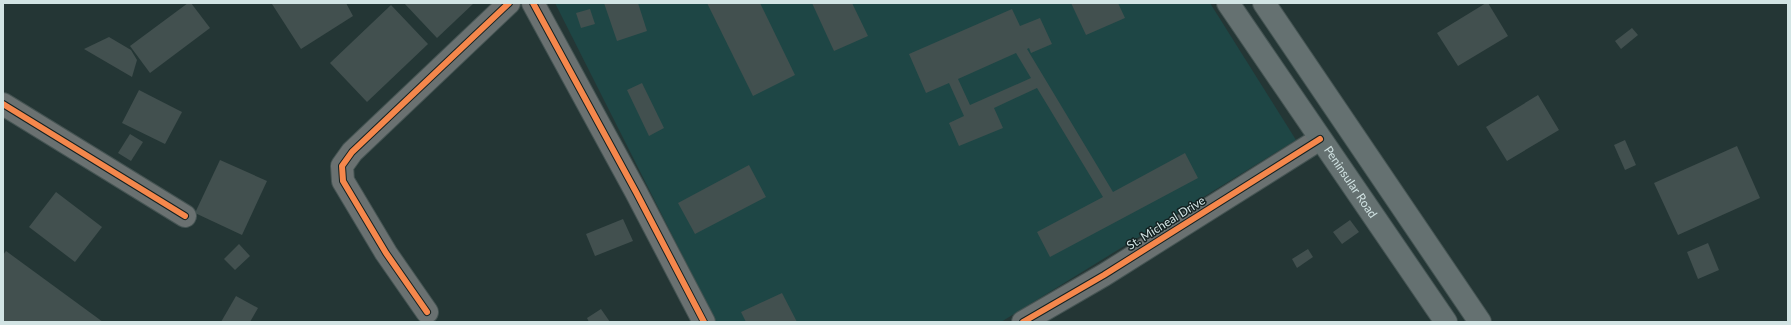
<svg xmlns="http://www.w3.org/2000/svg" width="1791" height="325" viewBox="0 0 1791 325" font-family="Lato,sans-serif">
<rect width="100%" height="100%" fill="#243635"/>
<path fill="#1e4645" d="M555,3H1210L1296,140L1001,322H716Z"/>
<g fill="#42504f" fill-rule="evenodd">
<path d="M188,3H191L210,28L150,73L130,46Z"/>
<path d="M346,3L353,16L301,49L272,4Z"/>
<path d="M404,3H474L437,38Z"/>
<path d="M604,3H638L647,31L617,41Z"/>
<path d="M707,3H760L795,75L753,96Z"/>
<path d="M812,3H852L868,36L834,51Z"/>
<path d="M1071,3H1118L1125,18L1086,35Z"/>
<path d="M1486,3H1488L1508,36L1458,66L1437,33Z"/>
<path d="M391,5L428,44L367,102L330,63Z"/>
<path d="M590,9L595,24L581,28L576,13Z"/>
<path d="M1012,9L1020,26L1040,18L1052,44L1031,53L1029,48L1027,49L1113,192L1185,153L1198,178L1050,257L1037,232L1103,197L1037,88L994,108L1003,128L959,146L949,123L964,116L949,83L926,93L909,54ZM1016,53L1031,78L970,105L958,79Z"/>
<path d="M1632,28L1638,35L1621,49L1615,41Z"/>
<path d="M109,37L131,50L137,60L132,77L84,49Z"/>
<path d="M642,83L664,128L649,136L627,90Z"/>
<path d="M139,90L182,112L165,144L122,123Z"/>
<path d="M1538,95L1559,130L1507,161L1486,127Z"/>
<path d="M130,134L143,142L131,161L118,153Z"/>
<path d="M1625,140L1636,165L1625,170L1614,145Z"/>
<path d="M1737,146L1760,198L1678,235L1654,183Z"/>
<path d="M220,160L267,181L242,235L195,213Z"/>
<path d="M749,165L766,197L695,234L678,203Z"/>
<path d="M56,192L102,227L75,262L29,227Z"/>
<path d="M623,219L633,241L595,256L586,234Z"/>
<path d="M1350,220L1359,232L1342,244L1333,232Z"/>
<path d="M1708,243L1719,270L1698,279L1687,252Z"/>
<path d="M239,244L250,256L235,270L224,259Z"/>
<path d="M1308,249L1313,257L1297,268L1292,259Z"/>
<path d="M6,251L103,322H3V255Z"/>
<path d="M782,293L797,322H746L741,312Z"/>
<path d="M236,296L258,308L250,322H221Z"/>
<path d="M601,309L610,322H589L587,318Z"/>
</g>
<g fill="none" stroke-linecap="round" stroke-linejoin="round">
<g stroke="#455453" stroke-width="24">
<g id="street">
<path d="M533,3L636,192L704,322"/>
<path d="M3,104L185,216"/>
<path d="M427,312L386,253L343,181L342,166L352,152L509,3"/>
<path d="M1023,322L1104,275L1320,139"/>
</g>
</g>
<g stroke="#455453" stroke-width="24">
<g id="primary">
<path id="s1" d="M1228,3L1446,322"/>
<path d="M1264,3L1480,322"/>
</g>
</g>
<use href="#street" stroke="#6a7171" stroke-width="22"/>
<use href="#primary" stroke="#657171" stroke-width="22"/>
<g stroke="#132121" stroke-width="8">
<g id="cycleway">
<path d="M533,3L636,192L704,322"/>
<path d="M3,104L185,216"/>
<path d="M427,312L386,253L343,181L342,166L352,152L509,3"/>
<path d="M1023,322L1104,275L1320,139"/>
</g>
</g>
<use href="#cycleway" stroke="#f5874c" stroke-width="6"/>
</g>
<g text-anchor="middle" stroke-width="3" stroke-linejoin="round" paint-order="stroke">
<g font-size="12" fill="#d2e4e4" stroke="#132121">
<text dy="4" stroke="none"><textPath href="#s1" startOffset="217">Peninsular Road</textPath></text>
<text transform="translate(1166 223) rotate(-32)" y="4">St. Micheal Drive</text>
</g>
</g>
<rect width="1791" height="325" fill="none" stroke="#d2e4e4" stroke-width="8"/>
</svg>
